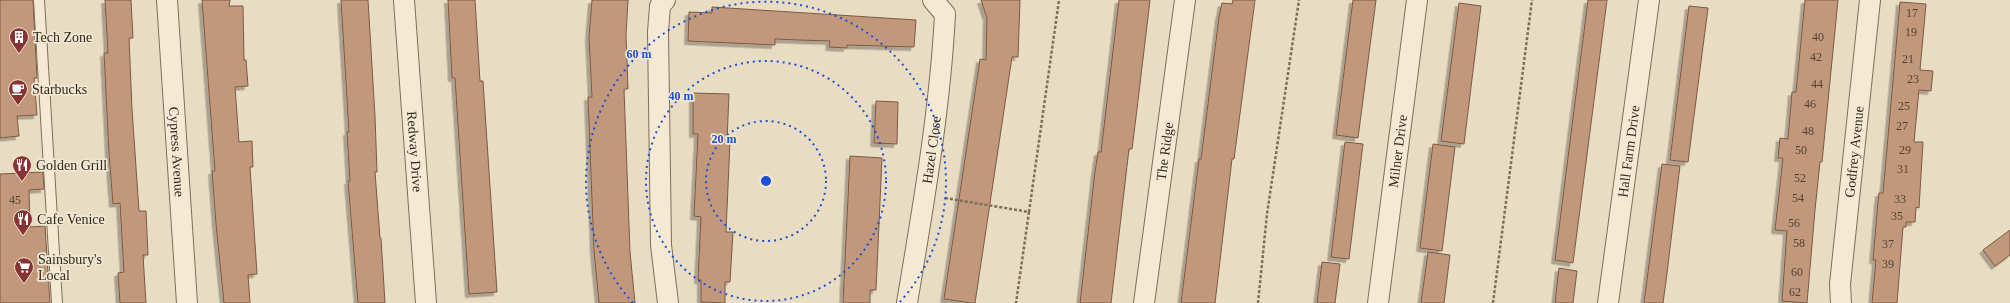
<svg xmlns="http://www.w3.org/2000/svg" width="2010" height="303" viewBox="0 0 2010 303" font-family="'Times New Roman',serif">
<defs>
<filter id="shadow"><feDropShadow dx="-3.5" dy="3.5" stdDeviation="0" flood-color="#0004"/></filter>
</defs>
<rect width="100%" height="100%" fill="#e8dcc2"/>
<g fill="#c2987c" stroke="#7c5944" filter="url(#shadow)">
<path d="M0,0H33L37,78H34L37,115L17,116L19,136L0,138Z"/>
<path d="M105,0H131L133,38H129L132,109L139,211H146L148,255H143L146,303H120L118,273L124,272L120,203L113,204L109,153L104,53H108Z"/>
<path d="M202,0H230L229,6H243L244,60H246L248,86L235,87L239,142L252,141L253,167H250L257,274L248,275L250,303H224L216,224L212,171H215Z"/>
<path d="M341,0H368L375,116L377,172H375L380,238H381L385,303H358L348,181H350L347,132H349Z"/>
<path d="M448,0H475L480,81H483L497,292L469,294L455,78H452Z"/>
<path d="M592,0H628L626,35L628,89H624L630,252L635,303H599L594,251L588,97H592L589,37Z"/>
<path d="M981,0H1020L1018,57H1012L975,303H971L944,299L980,59L986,60L987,18Z"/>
<path d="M1119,0H1150L1137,109L1132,149H1129L1111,303H1080L1095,172L1098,152H1101Z"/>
<path d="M1233,0H1255L1234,159H1232L1215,303H1181L1199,159H1201L1219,17L1222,3L1232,4Z"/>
<path d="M1353,0H1376L1358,138L1336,135Z"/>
<path d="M1588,0H1607L1573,263L1555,260Z"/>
<path d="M1805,0H1838L1822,162H1820L1815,210L1807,303L1782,301L1787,231L1775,230L1783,158H1778L1780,138L1788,139L1792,92H1796Z"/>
<path d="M1900,2L1926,4L1920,70L1933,71L1931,91L1919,90L1914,142H1923L1919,208L1916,207L1915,222H1906V227H1903L1897,303H1872L1876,260H1873L1878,202L1879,193H1883Z"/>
<path d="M1459,3L1481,6L1464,144L1441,141Z"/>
<path d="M1689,6L1708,8L1688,162L1670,160Z"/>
<path d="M712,7L916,20L914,47L847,45V48L829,47L830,41L799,40L775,39V45L688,41L689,12L712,13Z"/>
<path d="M693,93L729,94L727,141H730L726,232H733L730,282H725V303L701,302V280H698L701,217L694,216L698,134H693Z"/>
<path d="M876,101L898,102L897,144L874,143Z"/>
<path d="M1345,142L1363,144L1349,259L1331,257Z"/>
<path d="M1433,144L1455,147L1442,251L1420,248Z"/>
<path d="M850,156L882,158L876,290H870V303H843Z"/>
<path d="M1662,164L1680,166L1666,281L1663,303H1644Z"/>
<path d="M43,172L44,189L29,190L30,227L45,226L50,303H0V174Z"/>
<path d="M2010,230V255L1995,266L1983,250Z"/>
<path d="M1428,252L1450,255L1444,303H1421Z"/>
<path d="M1322,262L1340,264L1335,303H1317Z"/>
<path d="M1559,268L1577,271L1573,303H1555Z"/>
</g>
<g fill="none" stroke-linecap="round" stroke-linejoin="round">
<g stroke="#7f6e5b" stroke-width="12">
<path id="lane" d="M39,0L57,303"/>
</g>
<g stroke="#7f6e5b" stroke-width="22">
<g id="street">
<path id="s1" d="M167,0L187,303"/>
<path id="s2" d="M404,0L426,303"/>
<path d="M665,0L660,6L658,32L661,245L668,303"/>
<path id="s3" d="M907,303C923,207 940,111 945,14L933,0"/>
<path id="s4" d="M1144,303L1185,0"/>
<path id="s5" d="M1378,303L1417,0"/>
<path id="s6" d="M1608,303L1649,0"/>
<path id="s7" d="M1841,303L1840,284L1870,0"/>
</g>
</g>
<g stroke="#7f6e5b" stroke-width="2.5" stroke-dasharray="3 2" stroke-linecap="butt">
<path d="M945,198L1029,212L1016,303"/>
<path d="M1029,212L1059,0"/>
<path d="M1258,303L1267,214L1299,0"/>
<path d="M1493,303L1532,0"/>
</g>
<use href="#lane" stroke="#f4ead4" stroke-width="10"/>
<use href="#street" stroke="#f4ead4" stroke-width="20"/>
</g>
<g fill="none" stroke="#1d4ed8" stroke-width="2" stroke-dasharray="2 4">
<circle cx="766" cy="181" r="60"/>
<circle cx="766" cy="181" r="120"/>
<path d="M633 303A180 180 0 1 1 899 303"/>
</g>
<defs>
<g id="building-pin" transform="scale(1)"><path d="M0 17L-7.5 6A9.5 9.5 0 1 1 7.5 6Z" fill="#873335" stroke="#f0e7d1"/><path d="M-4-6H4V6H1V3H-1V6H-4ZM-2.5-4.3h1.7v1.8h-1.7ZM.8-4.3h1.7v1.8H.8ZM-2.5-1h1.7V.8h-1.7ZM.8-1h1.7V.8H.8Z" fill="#fff"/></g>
<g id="cafe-pin" transform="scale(1)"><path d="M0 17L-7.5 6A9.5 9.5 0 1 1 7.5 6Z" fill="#873335" stroke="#f0e7d1"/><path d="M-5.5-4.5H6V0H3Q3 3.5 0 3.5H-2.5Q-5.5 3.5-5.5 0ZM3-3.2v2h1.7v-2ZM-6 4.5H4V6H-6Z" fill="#fff"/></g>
<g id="restaurant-pin" transform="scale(1)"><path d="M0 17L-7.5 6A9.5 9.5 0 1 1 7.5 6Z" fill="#873335" stroke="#f0e7d1"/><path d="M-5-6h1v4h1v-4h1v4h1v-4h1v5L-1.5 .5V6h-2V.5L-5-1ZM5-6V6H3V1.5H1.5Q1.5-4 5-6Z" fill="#fff"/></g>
<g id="supermarket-pin" transform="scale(1)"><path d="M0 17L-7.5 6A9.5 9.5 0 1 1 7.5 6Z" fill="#873335" stroke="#f0e7d1"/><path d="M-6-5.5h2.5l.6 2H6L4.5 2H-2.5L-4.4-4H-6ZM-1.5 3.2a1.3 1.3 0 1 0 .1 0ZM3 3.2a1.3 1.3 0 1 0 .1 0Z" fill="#fff"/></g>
</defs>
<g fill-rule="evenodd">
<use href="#building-pin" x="19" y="37"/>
<use href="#cafe-pin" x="18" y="89"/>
<use href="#restaurant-pin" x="22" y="165"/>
<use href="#restaurant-pin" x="23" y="219"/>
<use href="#supermarket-pin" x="24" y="267"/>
</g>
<g text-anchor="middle" stroke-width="3.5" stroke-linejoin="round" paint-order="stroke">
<g font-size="12" fill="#554336">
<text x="1912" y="17">17</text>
<text x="1911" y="36">19</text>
<text x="1818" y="41">40</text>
<text x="1816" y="61">42</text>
<text x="1908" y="63">21</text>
<text x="1913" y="83">23</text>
<text x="1817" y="88">44</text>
<text x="1810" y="108">46</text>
<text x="1904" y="110">25</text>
<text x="1902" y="130">27</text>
<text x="1808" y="135">48</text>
<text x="1801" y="154">50</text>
<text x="1905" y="154">29</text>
<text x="1903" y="173">31</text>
<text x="1800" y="182">52</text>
<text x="1798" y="202">54</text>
<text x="1900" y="203">33</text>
<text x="15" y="204">45</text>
<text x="1897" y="220">35</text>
<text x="1794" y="227">56</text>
<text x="1799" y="247">58</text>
<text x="1888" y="248">37</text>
<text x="1888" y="268">39</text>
<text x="1797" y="276">60</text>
<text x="1795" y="296">62</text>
</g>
<g font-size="14" fill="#31271e" stroke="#f0e7d1" text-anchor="start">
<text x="33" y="42">Tech Zone</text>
<text x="32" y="94">Starbucks</text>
<text x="36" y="170">Golden Grill</text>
<text x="37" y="224">Cafe Venice</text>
<text x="38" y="264">Sainsbury's<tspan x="38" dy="16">Local</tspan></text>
</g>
<g font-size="14" fill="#31271e" stroke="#f0e7d1">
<text dy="5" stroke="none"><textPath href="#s3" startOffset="155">Hazel Close</textPath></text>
<text dy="5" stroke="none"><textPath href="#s7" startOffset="152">Godfrey Avenue</textPath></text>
<text dy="5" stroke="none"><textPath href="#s1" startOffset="152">Cypress Avenue</textPath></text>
<text dy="5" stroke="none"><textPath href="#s2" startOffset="152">Redway Drive</textPath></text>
<text dy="5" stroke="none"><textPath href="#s4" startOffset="153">The Ridge</textPath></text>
<text dy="5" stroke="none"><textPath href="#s5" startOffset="153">Milner Drive</textPath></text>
<text dy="5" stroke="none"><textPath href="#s6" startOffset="153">Hall Farm Drive</textPath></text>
</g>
</g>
<circle cx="766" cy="181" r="6" fill="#1d4ed8" stroke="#f0e7d1" stroke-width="2"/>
<g font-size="12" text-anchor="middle" font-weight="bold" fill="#1d4ed8" stroke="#f0e7d1" stroke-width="3.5" stroke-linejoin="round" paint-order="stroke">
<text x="639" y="58">60 m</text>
<text x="681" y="100">40 m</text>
<text x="724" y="143">20 m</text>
</g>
</svg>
